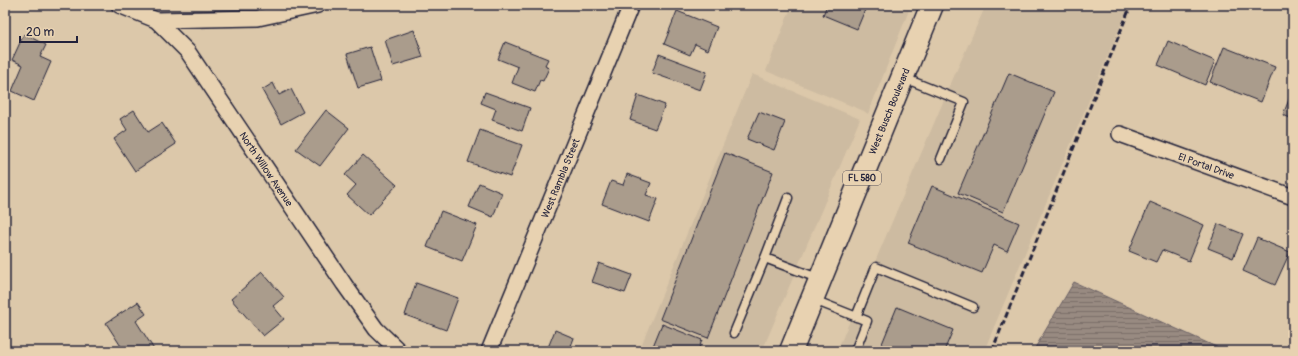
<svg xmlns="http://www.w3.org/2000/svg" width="1298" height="356" viewBox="0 0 1298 356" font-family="Pangolin,sans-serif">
<defs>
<pattern id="water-rules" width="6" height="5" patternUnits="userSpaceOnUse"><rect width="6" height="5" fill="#988a81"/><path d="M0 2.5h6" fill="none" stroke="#7c706b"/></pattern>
</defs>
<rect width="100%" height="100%" fill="#dcc8aa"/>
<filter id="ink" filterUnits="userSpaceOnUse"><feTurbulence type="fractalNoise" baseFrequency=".025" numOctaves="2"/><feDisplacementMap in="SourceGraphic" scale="8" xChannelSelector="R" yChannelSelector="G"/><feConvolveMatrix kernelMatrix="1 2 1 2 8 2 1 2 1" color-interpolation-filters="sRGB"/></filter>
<g filter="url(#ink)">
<g fill="#cdbba1">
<path d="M792,5H911L868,114L864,111L766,71Z"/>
<path d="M986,5H1129L984,351H837L955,74Z"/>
<path d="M752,74L860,119L762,351H639Z"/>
</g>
<path fill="url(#water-rules)" stroke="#696065" d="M1074,282L1225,351H1041L1035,348Z"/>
<g fill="#aa9c8c" stroke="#22223b">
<path d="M827,5H867L857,29L823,15Z"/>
<path d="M677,11L717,27L708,50L695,44L690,55L664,44Z"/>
<path d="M414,30L423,57L393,66L385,40Z"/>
<path d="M24,34L46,45L40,57L51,62L34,101L12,91L23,65L12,60Z"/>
<path d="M1168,41L1215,61L1205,85L1158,65Z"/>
<path d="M505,42L548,59L545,65H546V67L549,68L543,81L540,80L535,92L512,83L518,67L498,59Z"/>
<path d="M370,47L381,81L358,88L347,54Z"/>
<path d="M1224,47L1275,67L1261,102L1210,82Z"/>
<path d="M659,54L707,72L700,90L652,73Z"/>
<path d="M1009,73L1054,92L1003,212L958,193Z"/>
<path d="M273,83L279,95L291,89L303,112L281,124L262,90Z"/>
<path d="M1293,89V119L1283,115Z"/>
<path d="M485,92L530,108L522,131L492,120L496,109L481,103Z"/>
<path d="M638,95L665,105L655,129L630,120Z"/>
<path d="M134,110L148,132L162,123L176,144L135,171L114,139L127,130L120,119Z"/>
<path d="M326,110L349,128L320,166L296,149Z"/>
<path d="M759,112L785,122L774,150L747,139Z"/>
<path d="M480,130L522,145L510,177L468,162Z"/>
<path d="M725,153L773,172L708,338L660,319Z"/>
<path d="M363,155L397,185L369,215L347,195L356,185L345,175Z"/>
<path d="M627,174L651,183L646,195L658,199L649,222L602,204L611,181L623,185Z"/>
<path d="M479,183L502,193L493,217L469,207Z"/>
<path d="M932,186L1019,223L1007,251L994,245L982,273L908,243Z"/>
<path d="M1150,202L1204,225L1189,261L1162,250L1156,262L1129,251Z"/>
<path d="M441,211L477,225L462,261L427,247Z"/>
<path d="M1218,224L1243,234L1233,258L1208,248Z"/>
<path d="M1257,238L1290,252L1275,285L1243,271Z"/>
<path d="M599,263L632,275L625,293L592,282Z"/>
<path d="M262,272L284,297L273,306L284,319L263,336L231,299Z"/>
<path d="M416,283L458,298L446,330L405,315Z"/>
<path d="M138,302L146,314L136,321L155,351H124L106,323Z"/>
<path d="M897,307L953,330L944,351H879Z"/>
<path d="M662,324L702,340L698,351H651Z"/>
<path d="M555,330L574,338L569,351L547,350Z"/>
</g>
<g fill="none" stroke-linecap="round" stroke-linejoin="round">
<g stroke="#22223b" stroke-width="11">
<g id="service">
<path d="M904,78L964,102L941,159"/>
<path d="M788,198L765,258L820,279"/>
<path d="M814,300L867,321L855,351"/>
<path d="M856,317L876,267L973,307"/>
<path d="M734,333L765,258"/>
</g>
</g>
<g stroke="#22223b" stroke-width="18">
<g id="minor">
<path id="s1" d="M119,5L156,20L188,52L344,284L376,329L399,351"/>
<path d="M156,20L258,18L318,5"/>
<path id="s2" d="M1120,134L1293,197"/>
<path id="s3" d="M489,351L631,5"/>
</g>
</g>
<g stroke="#22223b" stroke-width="25">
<g id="primary">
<path id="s4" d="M791,351L932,5"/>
</g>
</g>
<use href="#service" stroke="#e8d2b1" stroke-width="8"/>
<use href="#minor" stroke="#e8d2b1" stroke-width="15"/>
<use href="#primary" stroke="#e8d2b1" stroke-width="22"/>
<path stroke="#22223b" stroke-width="3" stroke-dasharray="6 3" stroke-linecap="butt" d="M992,351L1131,5"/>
</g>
</g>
<g text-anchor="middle" stroke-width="3" stroke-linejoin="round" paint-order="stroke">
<rect fill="#e8d2b1" stroke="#5d575e" stroke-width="1" x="843" y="171" width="38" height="14" rx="3"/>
<g font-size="9" font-weight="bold" fill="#22223b">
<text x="862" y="181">FL 580</text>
</g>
<g font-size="10" fill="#22223b" stroke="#e8d2b1">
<text dy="4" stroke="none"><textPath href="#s4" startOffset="259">West Busch Boulevard</textPath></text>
<text dy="4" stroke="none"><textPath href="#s2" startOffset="92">El Portal Drive</textPath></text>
<text dy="4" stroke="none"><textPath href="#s1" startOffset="226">North Willow Avenue</textPath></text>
<text dy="4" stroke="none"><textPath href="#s3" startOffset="187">West Rambla Street</textPath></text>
</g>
</g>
<rect width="1298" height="356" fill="none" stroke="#e8d2b1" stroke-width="20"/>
<rect x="10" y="10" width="1278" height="336" fill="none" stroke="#22223b" stroke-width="1.5" filter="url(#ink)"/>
<path d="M20 36v6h57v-6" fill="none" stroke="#22223b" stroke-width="2"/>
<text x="26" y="36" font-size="12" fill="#22223b" stroke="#e8d2b1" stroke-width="3" paint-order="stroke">20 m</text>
</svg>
